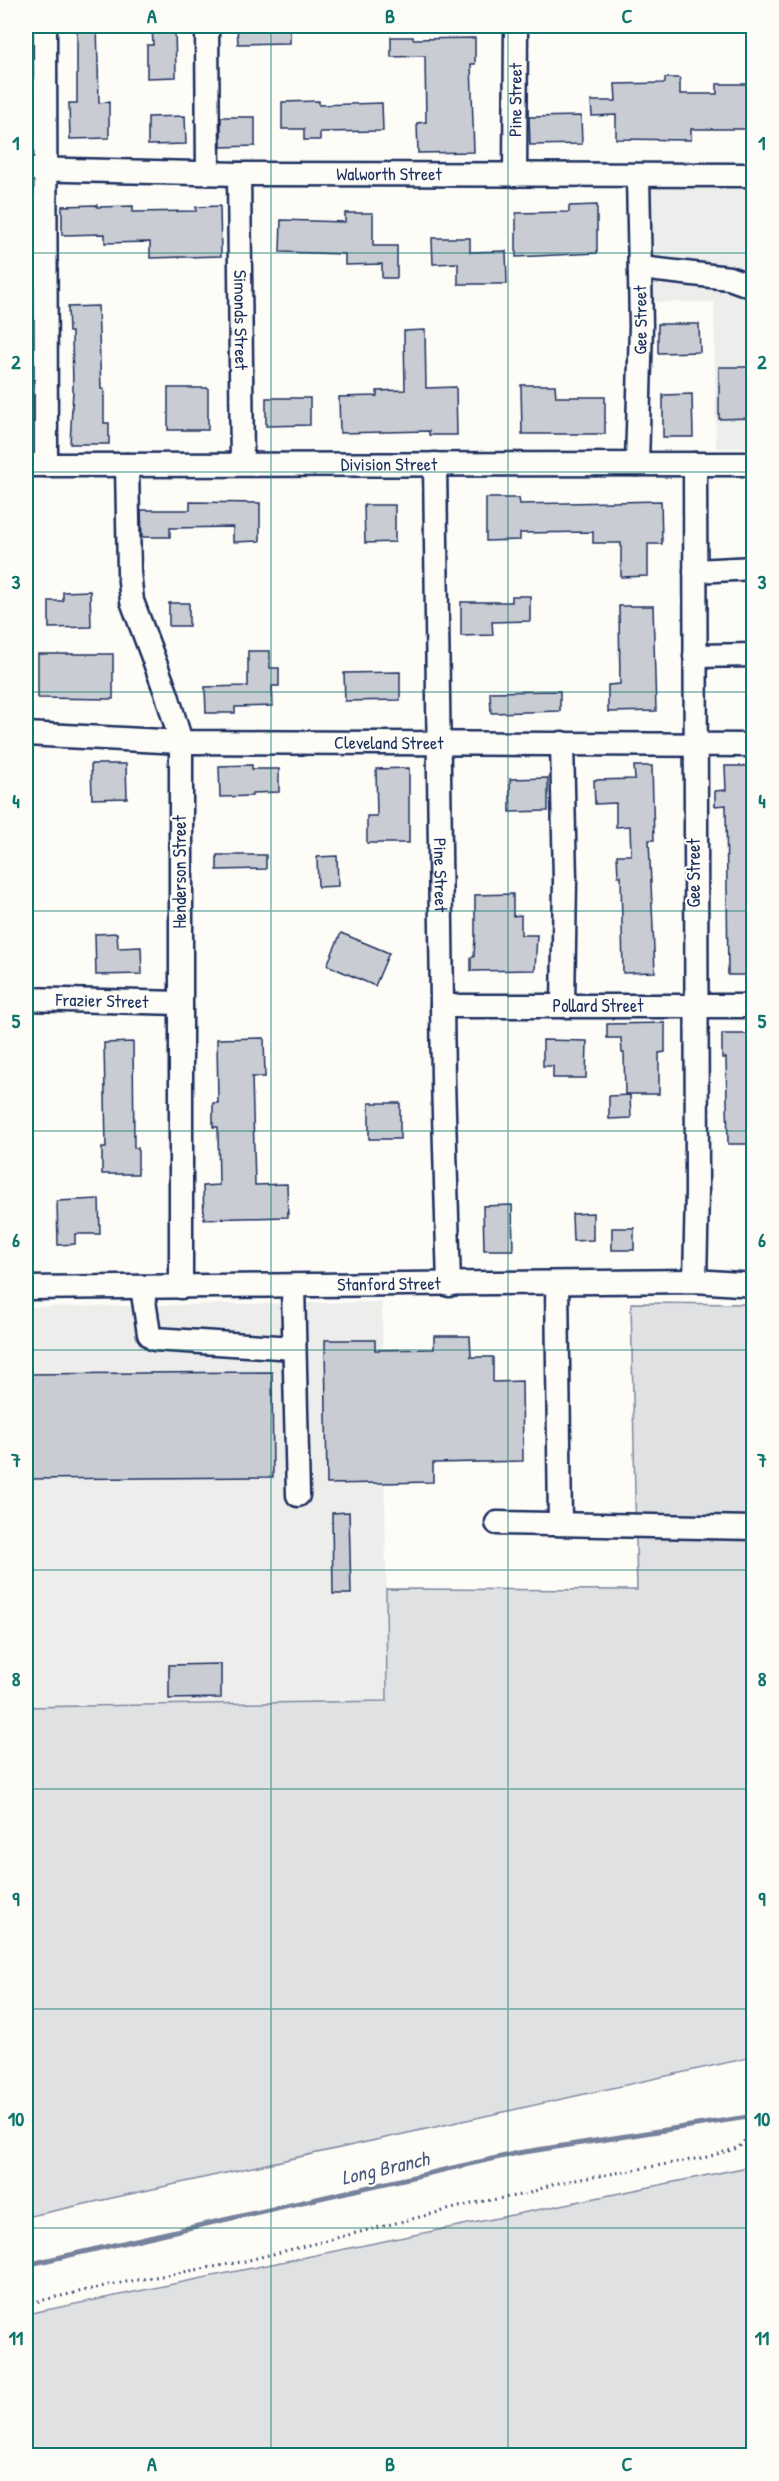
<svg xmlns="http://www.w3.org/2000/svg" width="779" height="2481" viewBox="0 0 779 2481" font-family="'Patrick Hand',sans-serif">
<rect width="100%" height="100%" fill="#fdfcf7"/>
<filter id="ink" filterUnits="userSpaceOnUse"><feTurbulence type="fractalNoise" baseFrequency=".0167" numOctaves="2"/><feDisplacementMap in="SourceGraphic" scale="12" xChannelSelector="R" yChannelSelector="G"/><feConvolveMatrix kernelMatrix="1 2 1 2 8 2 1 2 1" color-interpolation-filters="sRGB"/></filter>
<g filter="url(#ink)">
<g fill="#edeeec">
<path d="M753,188V447L716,448L714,302H651L650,189Z"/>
<path d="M382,1302L388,1701L26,1707V1307Z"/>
</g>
<g fill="#e0e1e3" stroke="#7e88a0" stroke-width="1.5">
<path d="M631,1303L753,1304V2057L26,2217V1707L387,1701L386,1589L637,1590Z"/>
<path d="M753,2166V2455H26V2314Z"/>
</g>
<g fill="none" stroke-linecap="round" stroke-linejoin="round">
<path stroke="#76819c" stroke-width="5" d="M26,2265L518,2153L754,2116"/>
</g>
<g fill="#c9ccd3" stroke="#1b2f5e" stroke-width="1.5">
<path d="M77,26H97L99,103L109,102V138L70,139L69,103H77Z"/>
<path d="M152,26H175L176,77L147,78V45H153Z"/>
<path d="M237,26H290V43L238,44Z"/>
<path d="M391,37H413V39L475,38V64H471L474,152L418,153L417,123L426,122L425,56L391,57Z"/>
<path d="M665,78H680V94H717V84H747V129H691V140L616,139V115L592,116L591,101H616L615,84L665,83Z"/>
<path d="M319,101V105L382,103L383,131L320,132V140H304V129H282V102Z"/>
<path d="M185,116L186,144L148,145V117Z"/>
<path d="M581,116L582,144L530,145L529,117Z"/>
<path d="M221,117H255V146L221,147Z"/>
<path d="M97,205V207L133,206V212L196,211V207L220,206L221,256L150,258V242L105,243V234L62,235V206Z"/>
<path d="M597,205V253L516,257V213L569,212V206Z"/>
<path d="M345,213H373V246H397V278H382V264L345,265V254L280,252L281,220L345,222Z"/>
<path d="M432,238H470V252L506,251L507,284H458V263L433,264Z"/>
<path d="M98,306L101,389H104V423H109V444H70L73,390L72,332H69L68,307Z"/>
<path d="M658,324H699L700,352L658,353Z"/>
<path d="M425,330L426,388L456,387L457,435H429V431L340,433L339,397L377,396V391L405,390L404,331Z"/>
<path d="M719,367H753V418L719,419Z"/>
<path d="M521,385H555L556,397H605V434H522Z"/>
<rect x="168" y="388" width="40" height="42"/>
<path d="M692,394L693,437H663V395Z"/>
<path d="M266,398H310V425L266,426Z"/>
<path d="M486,498H519L520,504L661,501L662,544H648V576L621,577V543H593V532L520,533V540L486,541Z"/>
<path d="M190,502L260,503V541L233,542V527L170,528V537H142L141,510H190Z"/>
<path d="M364,505H395V542L365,543Z"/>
<path d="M90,591L91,627L49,628V601H63V592Z"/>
<path d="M512,596H530V621L492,622L493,635L461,636V602H512Z"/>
<rect x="169" y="603" width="20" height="23"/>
<path d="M619,606H653L656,711L608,712V685L620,684Z"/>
<path d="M248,651H270V668H279V686H272L273,706L235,707V713H206L205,687L248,686Z"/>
<path d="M38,654H113V699L38,698Z"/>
<path d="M400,672V700L345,701L344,673Z"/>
<path d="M560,691V711L491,713L490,692Z"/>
<path d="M91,764H126L127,798L92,799Z"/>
<path d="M252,765V769H279V792L252,793V796L220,797L219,766Z"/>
<path d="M634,766H652L654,840H649L655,972L623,973L621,876H618L617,855H631L630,826L616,827V803L595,804L594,780L635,779Z"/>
<path d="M725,766H753V975H728L726,805L715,806V791L726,790Z"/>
<path d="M409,768V843H367V816H377L376,769Z"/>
<path d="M548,778V811L510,812V779Z"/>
<path d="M217,855H266V869L217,870Z"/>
<path d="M337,856L338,886L318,887L317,857Z"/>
<path d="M513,894V916L521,915V935H537L535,970L471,971V957H474L475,936V895Z"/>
<path d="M117,933L118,948L141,947L142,974L96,975L95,934Z"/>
<path d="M341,933L389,953L375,986L327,965Z"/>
<path d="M665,1023V1052L659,1053V1094H625L624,1053H622L621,1038H607V1024Z"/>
<path d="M722,1034H753V1144H728L726,1058H722Z"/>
<path d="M264,1038L265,1077H252L255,1185L287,1184L288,1217L204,1219L203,1186L219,1185L218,1127H213V1103H218L217,1039Z"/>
<path d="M543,1040L587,1041L586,1078H553V1066H543Z"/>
<path d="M133,1042L134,1148H138V1174H102V1148H106L104,1043Z"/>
<path d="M630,1095L631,1118L609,1119V1096Z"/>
<rect x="369" y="1103" width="31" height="36"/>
<path d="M99,1199L100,1234H75V1244L58,1245L57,1201Z"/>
<path d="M512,1205L513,1250H484L483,1206Z"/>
<path d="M593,1213V1240L573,1241L572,1214Z"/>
<rect x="612" y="1228" width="22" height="22"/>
<path d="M434,1336H470L471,1357H493V1382L522,1381L523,1461L433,1463V1482L327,1484L325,1340H375V1350L434,1349Z"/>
<path d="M272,1372L273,1477L26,1479V1374Z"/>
<path d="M349,1512L351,1594H333L332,1513Z"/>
<path d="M221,1664V1698L169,1699V1665Z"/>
</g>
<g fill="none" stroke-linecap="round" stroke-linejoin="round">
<g stroke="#1b2f5e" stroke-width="27">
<g id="minor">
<path d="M45,26L46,465"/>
<path d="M207,26L208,173"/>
<path id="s1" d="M26,169L239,174L754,175"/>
<path id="s2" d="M239,174L242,464"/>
<path id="s3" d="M515,175L516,26"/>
<path d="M640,268L729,278L754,287"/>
<path id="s4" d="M435,464L443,1080L449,1285"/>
<path id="s5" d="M637,464L641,326L638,176"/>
<path id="s6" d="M26,465L754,464"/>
<path d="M127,465L129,572L132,601L167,695L181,742V1287"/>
<path d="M695,571L754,568"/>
<path d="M695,656L754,655"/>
<path id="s7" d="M26,734L181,742L754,745"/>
<path d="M562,743L565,880L563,1006"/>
<path id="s8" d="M26,999L180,1003"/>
<path id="s9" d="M442,1006H754"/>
<path d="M695,1281L697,1191L695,464"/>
<path d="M557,1283L560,1524"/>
<path d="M293,1286L298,1495"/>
<path d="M142,1287L149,1334L154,1339L294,1348"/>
<path id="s10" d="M26,1288L695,1281L754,1285"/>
<path d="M497,1523L754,1528"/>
</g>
</g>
<path stroke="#1b2f5e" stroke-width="3" stroke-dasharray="1.5 4.5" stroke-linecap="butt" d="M26,2304L109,2285L241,2262L479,2202L527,2194L553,2184L707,2157L738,2148L754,2130"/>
<use href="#minor" stroke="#fdfcf7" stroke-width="22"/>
</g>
</g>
<path fill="none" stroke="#0f766e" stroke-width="1.5" stroke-opacity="0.55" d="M271,26V2456M508,26V2456M26,253H754M26,472H754M26,692H754M26,911H754M26,1131H754M26,1350H754M26,1570H754M26,1789H754M26,2009H754M26,2228H754"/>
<g text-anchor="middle" stroke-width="4.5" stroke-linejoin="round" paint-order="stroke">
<g font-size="18" fill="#1b2f5e" stroke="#fdfcf7">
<text dy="6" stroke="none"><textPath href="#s3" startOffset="75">Pine Street</textPath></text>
<text dy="6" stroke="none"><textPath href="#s1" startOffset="363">Walworth Street</textPath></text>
<text dy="6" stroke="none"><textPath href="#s2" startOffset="146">Simonds Street</textPath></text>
<text dy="6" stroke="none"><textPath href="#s5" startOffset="144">Gee Street</textPath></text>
<text dy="6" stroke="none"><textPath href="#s6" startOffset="363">Division Street</textPath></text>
<text dy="6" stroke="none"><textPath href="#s7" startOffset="363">Cleveland Street</textPath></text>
<text transform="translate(180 872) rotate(-90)" y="6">Henderson Street</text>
<text transform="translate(694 873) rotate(-90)" y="6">Gee Street</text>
<text dy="6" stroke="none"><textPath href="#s4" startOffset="411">Pine Street</textPath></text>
<text dy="6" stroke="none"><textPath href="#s8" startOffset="76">Frazier Street</textPath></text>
<text dy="6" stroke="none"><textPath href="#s9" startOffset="156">Pollard Street</textPath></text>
<text dy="6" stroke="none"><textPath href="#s10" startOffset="363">Stanford Street</textPath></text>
</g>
<g font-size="20" font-style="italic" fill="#49587d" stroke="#fdfcf7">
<text transform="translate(385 2168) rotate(-13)" y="7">Long Branch</text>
</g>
</g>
<rect width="779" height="2481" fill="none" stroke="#fdfcf7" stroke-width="66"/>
<rect x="33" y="33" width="713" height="2415" fill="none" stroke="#0f766e" stroke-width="2"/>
<g font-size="20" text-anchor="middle" font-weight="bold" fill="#0f766e">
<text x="152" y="23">A</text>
<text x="390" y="23">B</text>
<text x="627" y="23">C</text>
<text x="16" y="150">1</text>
<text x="762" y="150">1</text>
<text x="16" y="369">2</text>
<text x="762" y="369">2</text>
<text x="16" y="589">3</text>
<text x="762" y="589">3</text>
<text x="16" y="808">4</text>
<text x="762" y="808">4</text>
<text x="16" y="1028">5</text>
<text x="762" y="1028">5</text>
<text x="16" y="1247">6</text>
<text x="762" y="1247">6</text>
<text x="16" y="1467">7</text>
<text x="762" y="1467">7</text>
<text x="16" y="1686">8</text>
<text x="762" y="1686">8</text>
<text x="16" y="1906">9</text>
<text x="762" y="1906">9</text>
<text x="16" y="2126">10</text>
<text x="762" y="2126">10</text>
<text x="16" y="2345">11</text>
<text x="762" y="2345">11</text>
<text x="152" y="2471">A</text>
<text x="390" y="2471">B</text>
<text x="627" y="2471">C</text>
</g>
</svg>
